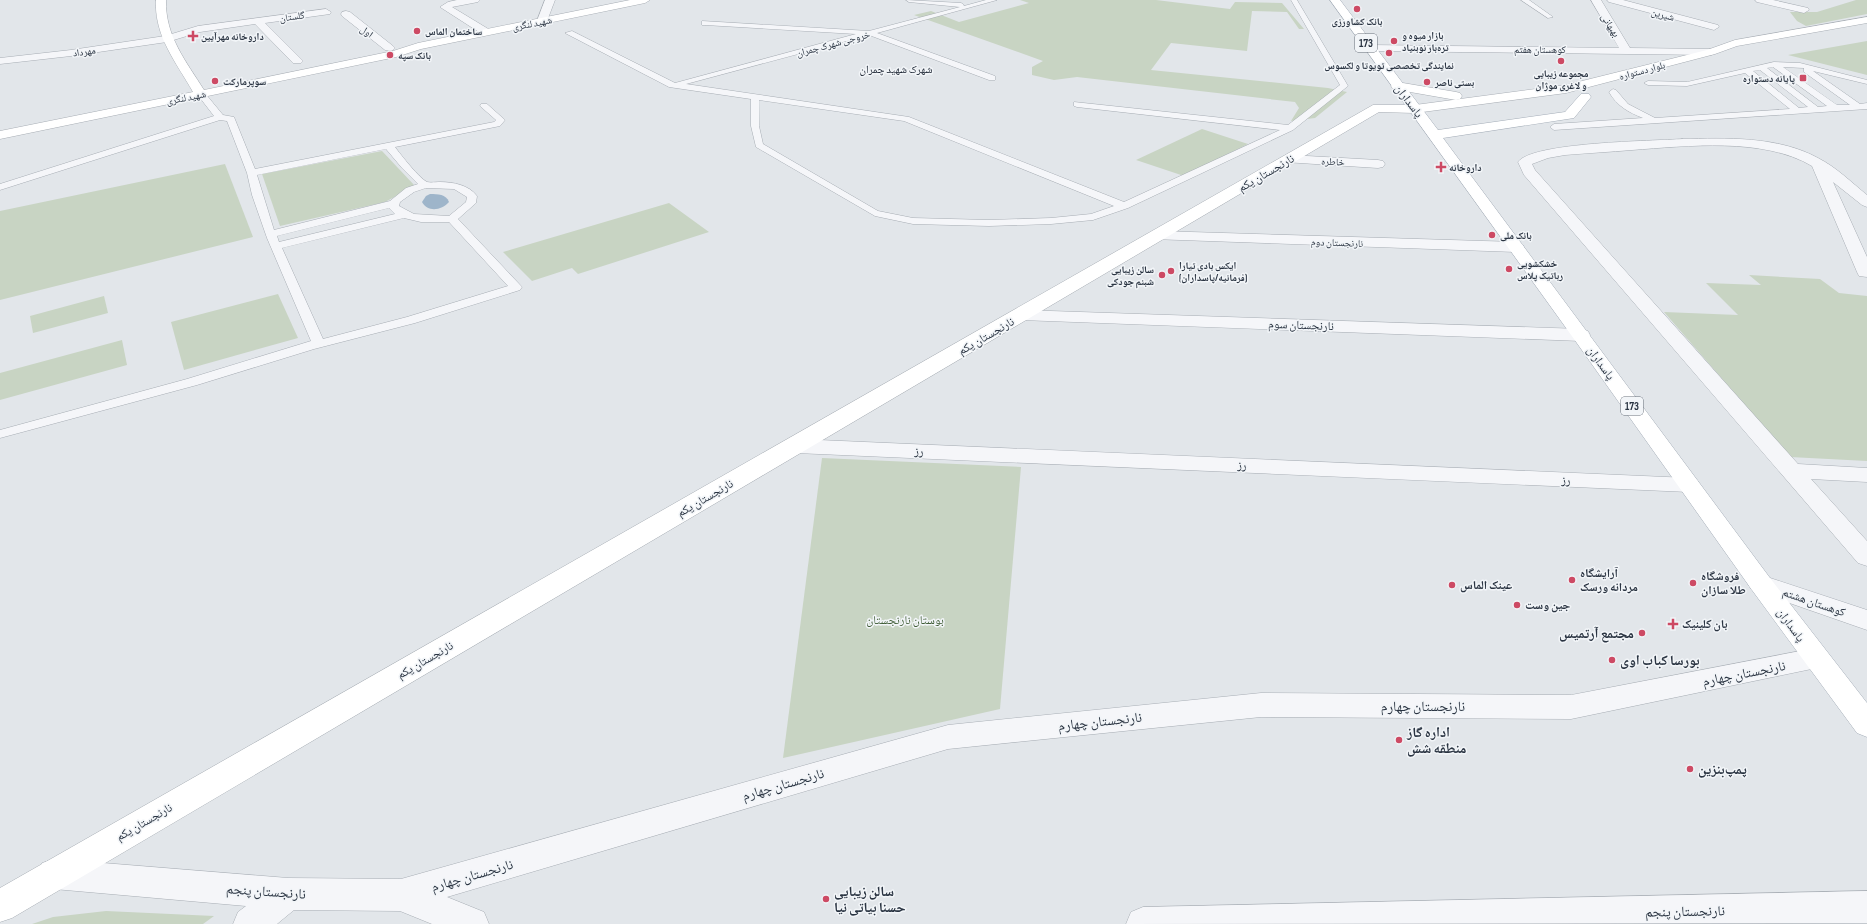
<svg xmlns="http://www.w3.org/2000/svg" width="1867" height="924" viewBox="0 0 1867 924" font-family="'Sofia Sans Condensed','Noto Naskh Arabic',sans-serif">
<rect width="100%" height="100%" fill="#e2e6ea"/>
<g fill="#c8d4c3">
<path d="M1020,0H1156L1230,9L1235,2L1282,3L1304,29H1299L1287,12L1252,11L1247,51L1171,43L1151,70L1328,88L1347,92L1315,118L1291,121L1299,108L1295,102L1077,77L1054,80L1032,75V67L1043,61L914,15L931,11L959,22L1029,3Z"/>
<path d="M1856,0H1867V14L1806,26L1797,21L1790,12H1817Z"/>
<path d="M1867,41V75L1788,55Z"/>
<path d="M1202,129L1248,144L1184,176L1136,160Z"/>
<path d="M382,151L415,186L385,202L280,226L262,174Z"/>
<path d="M225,164L253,237L0,300V211Z"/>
<path d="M669,203L709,232L578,274L572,268L532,281L503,252Z"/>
<path d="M1749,275L1820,279L1839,293L1867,296V461L1790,457L1664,312L1738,315L1706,283L1761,285Z"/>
<path d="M278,294L298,338L184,370L171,322Z"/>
<path d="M104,296L108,313L33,333L30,316Z"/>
<path d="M122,340L127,365L0,400V373Z"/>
<path d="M822,458L1021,467L1000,709L783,758Z"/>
<path d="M106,911L214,916L203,924H32L53,917Z"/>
</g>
<path fill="#9eb5ca" d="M430,194C438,194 446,194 449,202C442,210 428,213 422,202L426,196Z"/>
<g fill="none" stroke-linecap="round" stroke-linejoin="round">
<g stroke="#a7adb4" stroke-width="1">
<g id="service">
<path d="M906,0L961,3L963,4L964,6L986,0H997L877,33L995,76V80H989L869,35L686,84L909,117L1124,202L1280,130L1077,107L1074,106V102L1288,125L1340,85L1291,0H1297L1348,86L1293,130L1128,208L1093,220L1051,224L989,226L913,224L875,216L756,147L751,126V99L669,87L565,33L572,31L675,83L856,34L705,25H702V21L869,31L960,7L909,2ZM759,100L904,121L1114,206L1091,214L1051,218L989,220L913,218L878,211L763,144L759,126Z"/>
<path d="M1521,0H1529L1553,17L1548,18Z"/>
<path d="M1774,62L1800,63L1867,80V84L1813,71L1860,104L1867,103V109L1554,130L1550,127L1554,124L1643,118C1628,112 1617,106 1609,92L1613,89L1616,90L1628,104L1655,118L1790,109L1745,73L1687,86L1648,85L1644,83L1648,81L1687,82ZM1773,67L1827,106L1818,107L1767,68ZM1783,67L1804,68V72L1850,105H1837ZM1760,70L1808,107L1799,108L1753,71Z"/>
<path d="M201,91L204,92L223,115L234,117L255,169L494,122L496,120L480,106L481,104H487L505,120L500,126L395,147C401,155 419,178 427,182C430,183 437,182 440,182C453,182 469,185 477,196L476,203L458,219L522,287L520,290L415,323L314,349L197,385L0,438V430L187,379L311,341L267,238L252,195L247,173L227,121L220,120L0,190V184L214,116L197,94ZM386,149L402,168L418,184L406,188L390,201L274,230L257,175ZM426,188L454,189L467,197L466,202L449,216L414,214L399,206L400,202L414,192ZM389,208L395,214L279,242L277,236ZM404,218L421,222H449L508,286L407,317L323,339L282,248Z"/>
</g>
</g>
<g stroke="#a7adb4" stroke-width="1">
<g id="minor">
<path d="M457,0H480L478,2L452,7L490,30L491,32L490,34H482L440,7L448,2Z"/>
<path d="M545,0H555L547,21L542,24L537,21Z"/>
<path d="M1591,0H1601L1630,48L1711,49L1717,52L1711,55L1370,51L1364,48L1370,45L1619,48Z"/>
<path d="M1607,0H1623L1718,25L1719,27L1714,30L1609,2Z"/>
<path d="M1755,0H1773L1808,8L1809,10L1804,13L1757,2Z"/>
<path d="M326,9L331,12L330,14L265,23L303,61L301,63H293L255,24L200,32L167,42L71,56L0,64V58L71,50L165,36L198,26Z"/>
<path d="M346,11L350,12L393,46L395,48L393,50H385L342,16L341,14L342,12Z"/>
<path d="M1682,139C1726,138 1778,136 1818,158C1836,167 1851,182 1867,195V207L1862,205L1833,182L1867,257V277L1859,276L1857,272L1812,166C1763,137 1687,146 1632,150C1610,152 1588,153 1565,155L1548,158L1532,164L1535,170L1798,464L1867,468V482L1811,479L1867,541V566L1858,563L1524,175L1518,162C1532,142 1654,141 1682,139Z"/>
<path d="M1289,155L1378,160L1383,161L1385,164L1383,167L1378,168L1284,162L1282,159L1284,156Z"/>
<path d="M1158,231L1516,242L1522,244L1524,247L1522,250L1516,252L1152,239L1150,236L1152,233Z"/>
<path d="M1021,310L1581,329L1588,331L1590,335L1588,339L1581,341L1021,320L1015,319L1012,315L1015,311Z"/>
<path d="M796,439L1689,478L1697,480L1700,485L1697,490L1689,492L796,453L788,451L785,446L788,441Z"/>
<path d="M1761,575L1867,610V630L1752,590L1748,584L1752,578Z"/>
<path d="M1816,648L1826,652L1830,659L1826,666L1571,719L1261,717L948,749L447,897L484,912L489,924H432L400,911L294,910L277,924H233L238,912L246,906L54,889L42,885L38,874L42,863L54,859L288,878L401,879L948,725L1261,693L1571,695Z"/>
<path d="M1867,891V923L1126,924L1131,912L1143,907Z"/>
</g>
</g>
<g stroke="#a7adb4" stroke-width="1">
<g id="secondary">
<path d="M156,0H166C165,36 186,61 204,90L393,51L418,43L630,0H650L645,3L421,49L396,57L0,139V131L193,92C176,62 154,36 156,0Z"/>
<path d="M1867,17V23L1737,46L1715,54L1566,93L1415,113L1379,112L12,918L0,922V888L1373,105H1415L1566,85L1707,50L1735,40Z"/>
<path d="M1397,82L1456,92L1460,93L1462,96L1460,99L1456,100L1393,89L1391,86L1393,83Z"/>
</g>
</g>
<g stroke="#a2abb6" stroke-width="1">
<path id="primary" d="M1330,0H1340L1438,130L1565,112L1581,94H1589L1591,97L1574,118L1443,138L1770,578L1867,703V737L1857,733L1752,590L1574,339Z"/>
</g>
<use href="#service" fill="#f5f6f9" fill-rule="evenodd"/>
<use href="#minor" fill="#f5f6f9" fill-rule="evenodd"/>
<use href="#secondary" fill="#fff" fill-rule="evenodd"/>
<use href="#primary" fill="#fff" fill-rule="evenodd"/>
</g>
<g fill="#cd4a64" stroke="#f2f5f8" stroke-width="1.5">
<circle cx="1357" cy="9" r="4"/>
<circle cx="417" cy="31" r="4"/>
<path d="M191 30h4v4h4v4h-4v4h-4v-4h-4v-4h4z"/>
<circle cx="1394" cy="41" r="4"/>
<circle cx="1389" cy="53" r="4"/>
<circle cx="390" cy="55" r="4"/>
<circle cx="1561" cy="61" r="4"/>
<rect x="1799" y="74" width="8" height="8" rx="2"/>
<circle cx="215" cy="81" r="4"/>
<circle cx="1427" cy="82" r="4"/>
<path d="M1439 161h4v4h4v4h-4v4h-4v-4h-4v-4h4z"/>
<circle cx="1492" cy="235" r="4"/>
<circle cx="1509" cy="269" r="4"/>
<circle cx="1171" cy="271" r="4"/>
<circle cx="1162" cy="275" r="4"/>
<circle cx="1572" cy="580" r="4"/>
<circle cx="1693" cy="583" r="4"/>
<circle cx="1452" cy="585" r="4"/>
<circle cx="1517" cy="605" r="4"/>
<path d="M1671 618h4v4h4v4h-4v4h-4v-4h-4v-4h4z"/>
<circle cx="1642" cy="633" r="4"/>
<circle cx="1612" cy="660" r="4"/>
<circle cx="1399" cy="740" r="4"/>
<circle cx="1690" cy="769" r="4"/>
<circle cx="826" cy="899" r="4"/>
</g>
<g text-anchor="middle" stroke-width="3" stroke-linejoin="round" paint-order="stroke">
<g font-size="10" fill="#2a3442" stroke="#f2f5f8">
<text transform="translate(1663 14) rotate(15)" y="4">شیرین</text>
<text transform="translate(292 16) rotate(-8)" y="4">گلستان</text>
<text transform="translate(532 23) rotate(-11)" y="4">شهید لنگری</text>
<text transform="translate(1611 25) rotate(58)" y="4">بهبهانی</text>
<text transform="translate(367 31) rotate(37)" y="4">اول</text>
<text transform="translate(833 43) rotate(-15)" y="4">خروجی شهرک چمران</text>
<text x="1540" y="53">کوهستان هفتم</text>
<text transform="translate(84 51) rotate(-8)" y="4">مهرداد</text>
<text transform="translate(1642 70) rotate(-15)" y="4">بلوار دستواره</text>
<text transform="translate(186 97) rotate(-11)" y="4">شهید لنگری</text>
<text transform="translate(1333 161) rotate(3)" y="4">خاطره</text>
<text transform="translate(1337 242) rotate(2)" y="4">نارنجستان دوم</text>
</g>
<g font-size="10" font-weight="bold" fill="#2a3442" stroke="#f2f5f8" text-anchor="start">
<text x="1357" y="25" text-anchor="middle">بانک کشاورزی</text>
<text x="425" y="35">ساختمان الماس</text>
<text x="1402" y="39">بازار میوه و<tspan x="1402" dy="12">تره‌بار نوبنیاد</tspan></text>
<text x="201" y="40">داروخانه مهرآیین</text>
<text x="398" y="59">بانک سپه</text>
<text x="1389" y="69" text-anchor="middle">نمایندگی تخصصی تویوتا و لکسوس</text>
<text x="1561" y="77" text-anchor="middle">مجموعه زیبایی<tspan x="1561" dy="12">و لاغری موژان</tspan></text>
<text x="1795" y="82" text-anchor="end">پایانه دستواره</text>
<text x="223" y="85">سوپرمارکت</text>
<text x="1435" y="86">بستی ناصر</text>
<text x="1449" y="171">داروخانه</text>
<text x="1500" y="239">بانک ملی</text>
<text x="1517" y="267">خشکشویی<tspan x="1517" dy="12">رباتیک پلاس</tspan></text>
<text x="1179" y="269">ایکس بادی تیارا<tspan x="1179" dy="12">(فرمانیه/پاسداران)</tspan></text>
<text x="1154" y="273" text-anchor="end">سالن زیبایی<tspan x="1154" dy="12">شبنم جودکی</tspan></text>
</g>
<g fill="#f2f5f8" stroke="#666e79" stroke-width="1">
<rect x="1355" y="34" width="22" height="18" rx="3"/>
<rect x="1621" y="397" width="22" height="18" rx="3"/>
</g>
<g font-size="11" font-weight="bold" fill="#2a3442">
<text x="1366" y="47">173</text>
<text x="1632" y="410">173</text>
</g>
<g font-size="11" fill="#1c2533" stroke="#f2f5f8">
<text x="896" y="73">شهرک شهید چمران</text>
</g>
<g font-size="12" fill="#2a3442" stroke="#f2f5f8">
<text transform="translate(1409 101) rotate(53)" y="4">پاسداران</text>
<text transform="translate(1266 173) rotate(-30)" y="4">نارنجستان یکم</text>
<text transform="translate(1301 325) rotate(2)" y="4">نارنجستان سوم</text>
<text transform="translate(986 336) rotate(-30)" y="4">نارنجستان یکم</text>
<text transform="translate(1601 363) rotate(54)" y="4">پاسداران</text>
<text transform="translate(919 451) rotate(3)" y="4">رز</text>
<text transform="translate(1242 465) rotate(3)" y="4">رز</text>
<text transform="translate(1566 480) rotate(3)" y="4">رز</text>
<text transform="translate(705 498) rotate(-30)" y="4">نارنجستان یکم</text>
<text transform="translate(1814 602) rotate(19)" y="4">کوهستان هشتم</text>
<text transform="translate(1791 625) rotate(54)" y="4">پاسداران</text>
<text transform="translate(425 660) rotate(-30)" y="4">نارنجستان یکم</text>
<text transform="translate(144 822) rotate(-30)" y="4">نارنجستان یکم</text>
</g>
<g font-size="12" font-weight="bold" fill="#2a3442" stroke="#f2f5f8" text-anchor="start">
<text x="1580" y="577">آرایشگاه<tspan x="1580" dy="14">مردانه ورسک</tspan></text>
<text x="1701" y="580">فروشگاه<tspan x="1701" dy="14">طلا سازان</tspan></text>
<text x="1460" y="589">عینک الماس</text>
<text x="1525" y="609">جین وست</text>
<text x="1682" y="628">بان کلینیک</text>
</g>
<g font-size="12" fill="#415e38" stroke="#f2f5f8">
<text x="905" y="624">بوستان نارنجستان</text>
</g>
<g font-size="14" font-weight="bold" fill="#2a3442" stroke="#f2f5f8" text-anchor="start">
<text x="1634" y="638" text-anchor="end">مجتمع آرتمیس</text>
<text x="1620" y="665">بورسا کباب اوی</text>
<text x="1407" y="737">اداره گاز<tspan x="1407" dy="16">منطقه شش</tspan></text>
<text x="1698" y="774">پمپ‌بنزین</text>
<text x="834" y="896">سالن زیبایی<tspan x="834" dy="16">حسنا بیاتی نیا</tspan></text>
</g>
<g font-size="14" fill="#2a3442" stroke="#f2f5f8">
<text transform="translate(1744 673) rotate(-11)" y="5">نارنجستان چهارم</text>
<text x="1423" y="711">نارنجستان چهارم</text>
<text transform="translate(1100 721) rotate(-6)" y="5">نارنجستان چهارم</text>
<text transform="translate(783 784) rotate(-16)" y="5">نارنجستان چهارم</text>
<text transform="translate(472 875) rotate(-16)" y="5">نارنجستان چهارم</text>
<text transform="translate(266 891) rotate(4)" y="5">نارنجستان پنجم</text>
<text transform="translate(1685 911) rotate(-1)" y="5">نارنجستان پنجم</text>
</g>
</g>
</svg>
